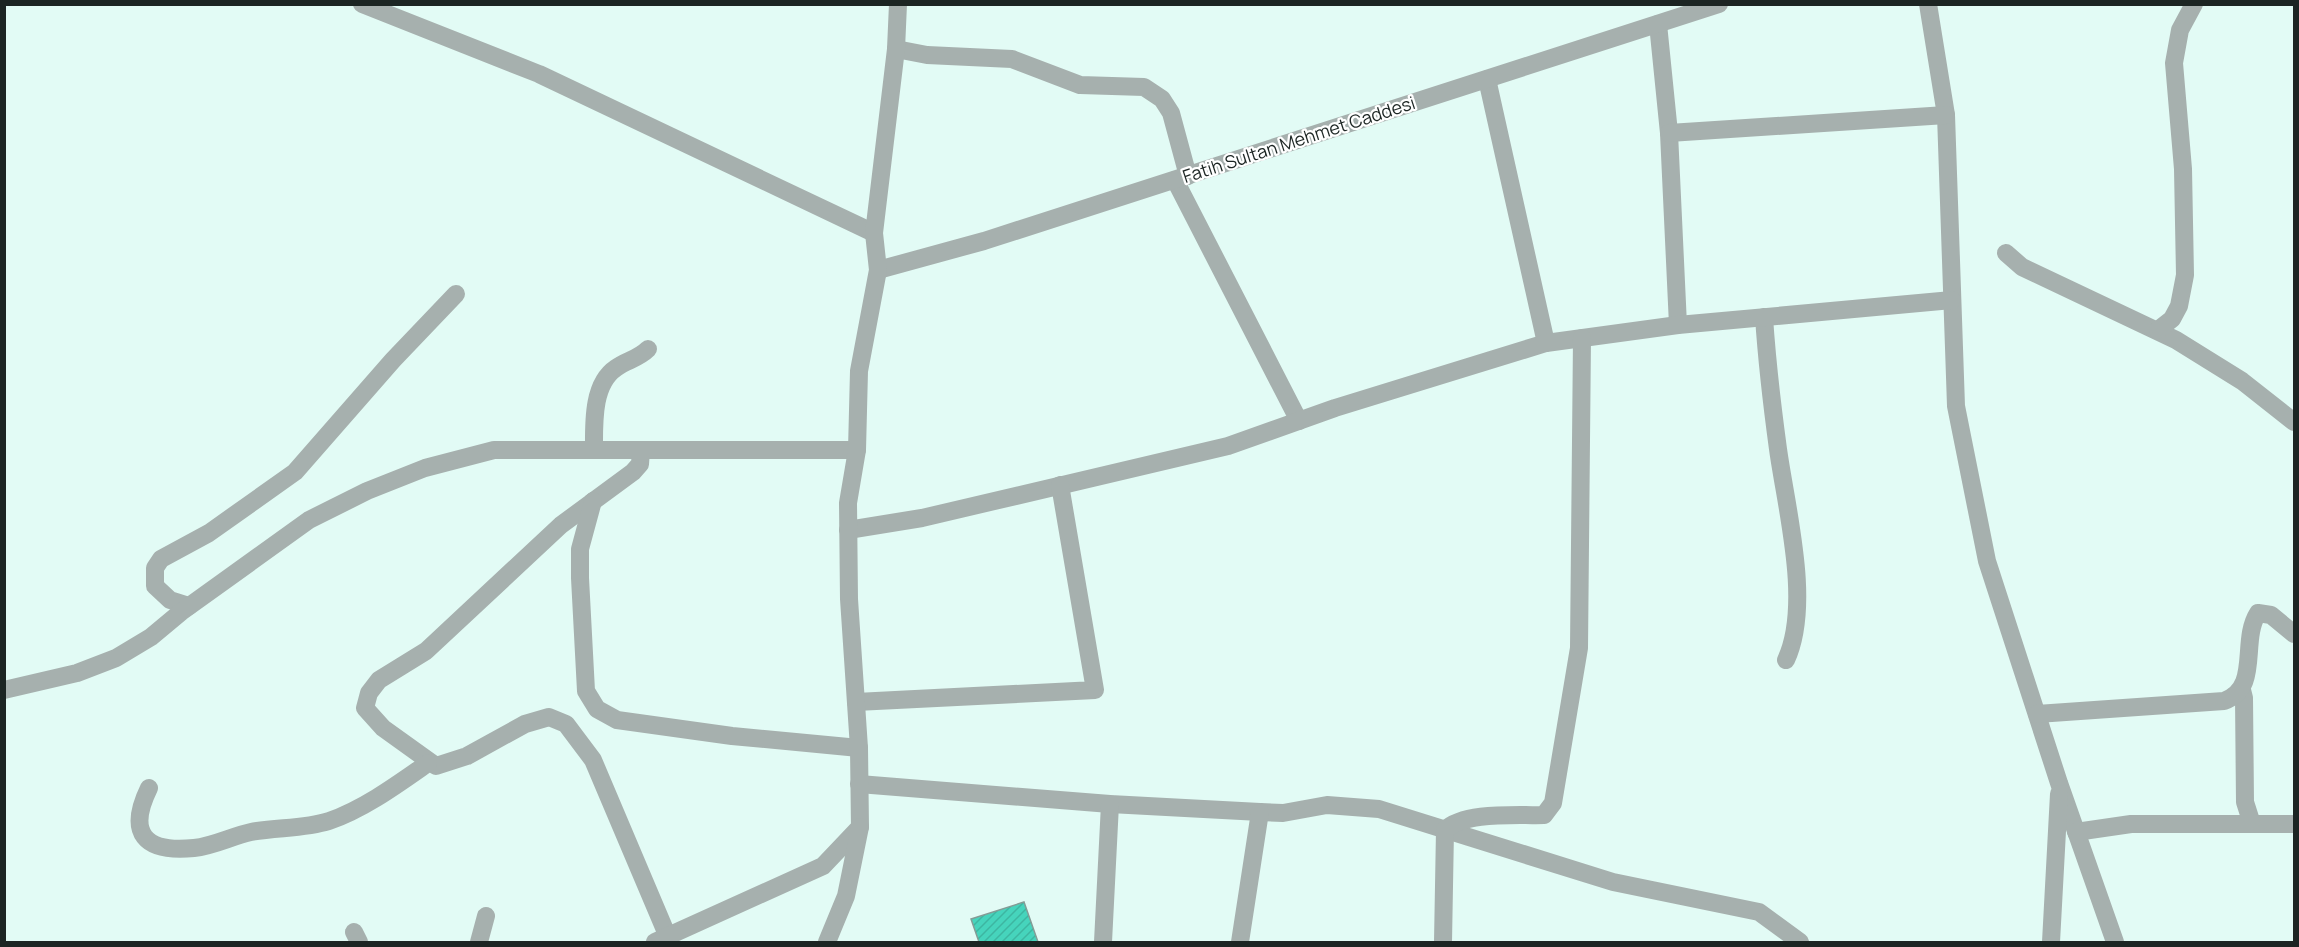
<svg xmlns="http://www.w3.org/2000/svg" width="2299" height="947" viewBox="0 0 2299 947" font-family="Manrope,sans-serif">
<defs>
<pattern id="building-hatch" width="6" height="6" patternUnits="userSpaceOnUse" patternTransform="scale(1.5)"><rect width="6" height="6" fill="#46d4bc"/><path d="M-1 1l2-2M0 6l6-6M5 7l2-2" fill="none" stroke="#3db6a1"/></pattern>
</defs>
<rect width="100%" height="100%" fill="#e2fbf5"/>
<path fill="url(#building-hatch)" stroke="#849c96" stroke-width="1.5" d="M1024,902L1038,942H979L971,919Z"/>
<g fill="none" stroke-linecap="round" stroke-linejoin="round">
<g stroke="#a6b0ae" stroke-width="18">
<path d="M362,4L539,74L874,233"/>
<path d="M1928,4L1946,115L1956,406L1987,561L2059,783L2115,942"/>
<path d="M1658,24L1669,133L1678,325"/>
<path d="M896,49L927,55L1012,59L1080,85L1144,87L1162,99L1171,113L1188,176"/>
<path d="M1487,79L1546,343"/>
<path d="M1669,133L1946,115"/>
<path d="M1175,180L1299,421"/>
<path d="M2006,253L2022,267L2176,340L2242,381L2294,422"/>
<path d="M878,270L984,241L1719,4"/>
<path d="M1764,317C1767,362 1772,405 1778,449C1786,508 1812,604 1786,660"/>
<path d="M2158,330L2172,319L2179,306L2185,275L2183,169L2174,63L2180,30L2194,4"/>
<path d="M594,450C594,424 592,384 616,368C627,360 638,359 648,349"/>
<path d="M641,450L640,464L633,472L561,525L426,651L379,680L369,693L365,708L383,728L436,766L467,756L525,724L549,717L566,724L593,760L668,937"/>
<path d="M593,501L580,549V578L586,691L597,709L617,720L732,736L859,748"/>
<path d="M848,530L922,518L1228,446L1335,408L1546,343L1678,325L1952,300"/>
<path d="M189,606L170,600L155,586V568L161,559L209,533L295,472L393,360L456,294"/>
<path d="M4,690L77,673L116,658L151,637L181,612L309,520L367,491L425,468L494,450H857"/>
<path d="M2242,690L2244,698L2245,802L2252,824"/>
<path d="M856,702L1095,690L1060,485"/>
<path d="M2037,714L2224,701C2261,688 2240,641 2258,613L2271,615L2294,634"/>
<path d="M859,784L1110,804L1260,812L1283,813L1327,805L1379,809L1613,882L1759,912L1800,942"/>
<path d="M149,788C127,833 144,853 194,848C214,846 232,836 251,832C277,827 304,829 329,821C364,809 398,784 428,763"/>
<path d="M2076,832L2131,824H2294"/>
<path d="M354,932L359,942"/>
<path d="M479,942L486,916"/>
<path d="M655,942L823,866L860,827L859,748L849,599L848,503L857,450L859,371L878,270L874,233L896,49L898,4"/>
<path d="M827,942L846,896L860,827"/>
<path d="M1103,942L1110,804"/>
<path d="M1240,942L1260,812"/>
<path d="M1443,942L1445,830C1465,811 1517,816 1544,815L1553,803L1579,648L1582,338"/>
<path d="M2051,942L2059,794"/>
</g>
</g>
<g text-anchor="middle" stroke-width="4.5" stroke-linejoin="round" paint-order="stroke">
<g font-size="18" fill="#1c2523" stroke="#fff">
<text transform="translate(1299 140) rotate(-18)" y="6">Fatih Sultan Mehmet Caddesi</text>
</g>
</g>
<rect width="2299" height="947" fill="none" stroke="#1c2523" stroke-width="12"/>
</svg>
